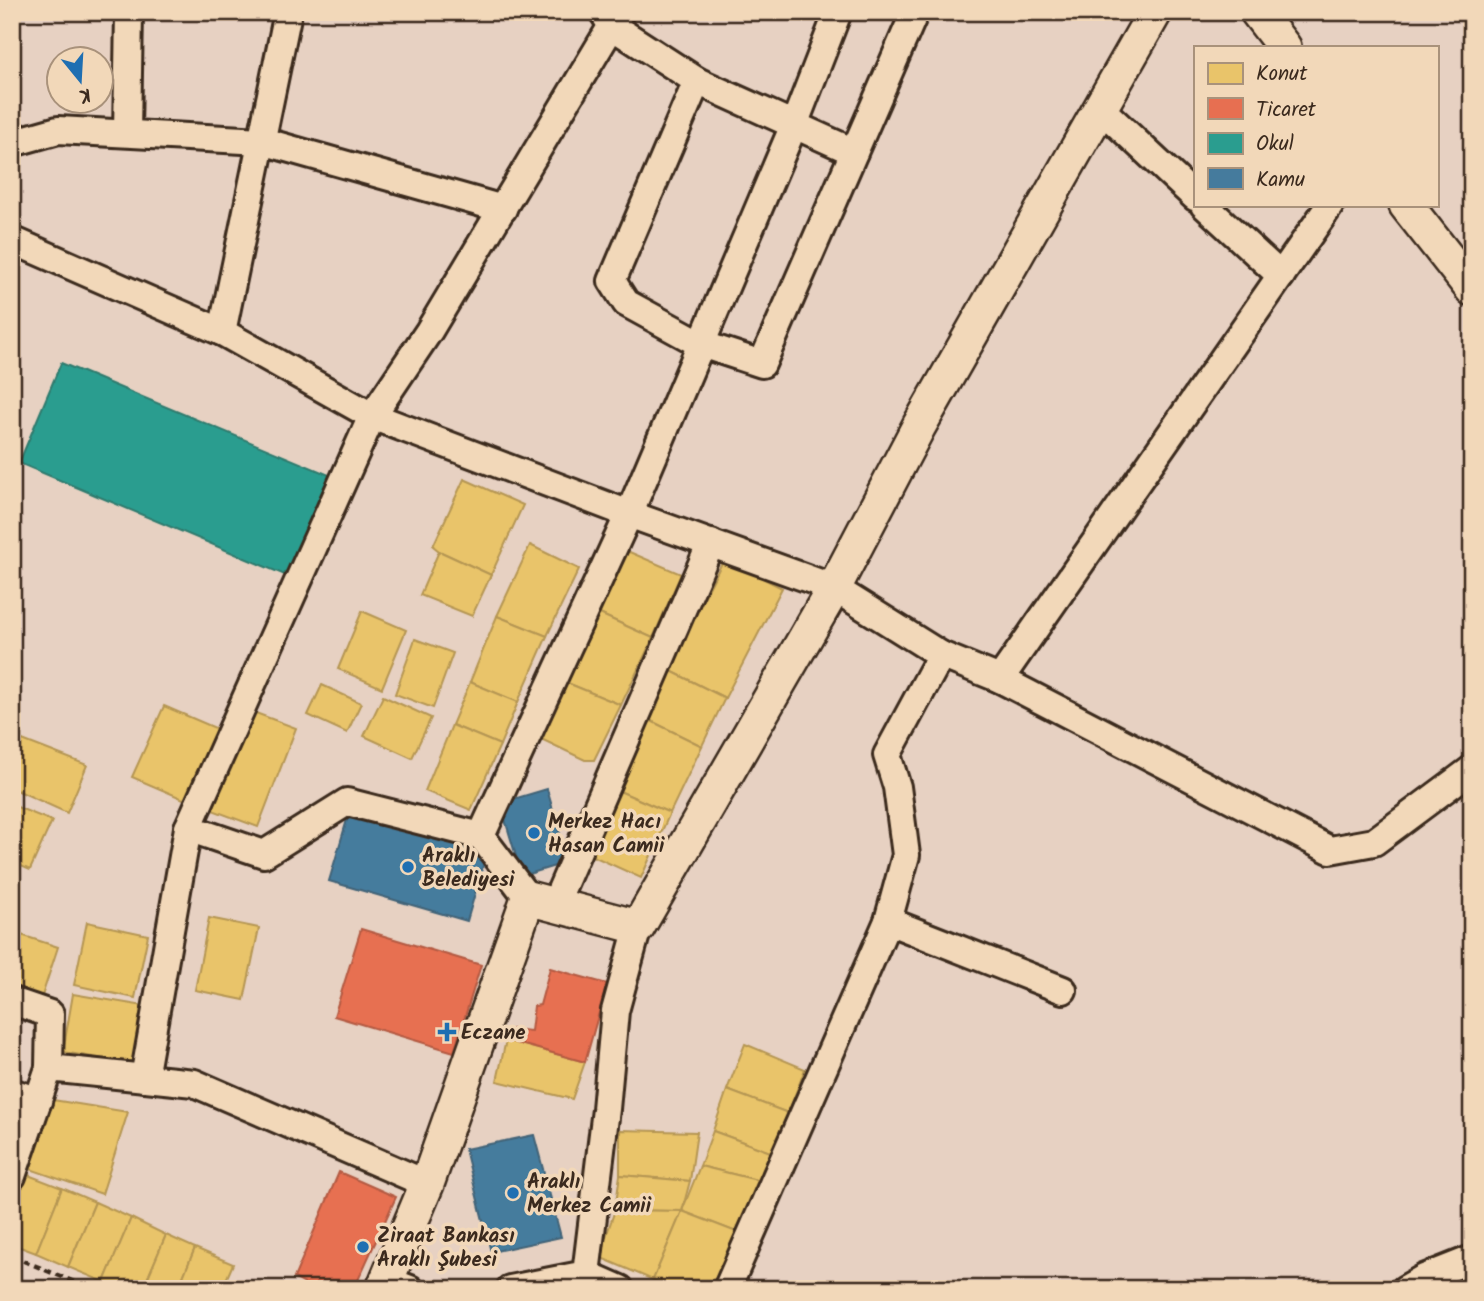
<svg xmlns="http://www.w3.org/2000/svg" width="1484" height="1301" viewBox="0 0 1484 1301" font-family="Kalam,sans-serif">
<rect width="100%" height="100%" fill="#e7d1c2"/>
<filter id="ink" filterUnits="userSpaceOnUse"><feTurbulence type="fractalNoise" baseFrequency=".0143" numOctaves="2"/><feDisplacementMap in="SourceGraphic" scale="14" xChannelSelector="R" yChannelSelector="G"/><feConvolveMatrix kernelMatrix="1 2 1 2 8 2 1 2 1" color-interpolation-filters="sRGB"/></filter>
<g filter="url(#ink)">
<g fill="#e9c46a" stroke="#b59653" stroke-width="2">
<path d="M464,479L523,505L491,575L439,551L433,546Z"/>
<path d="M530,545L579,569L547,636L497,616Z"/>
<path d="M620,548L681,574L653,638L593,611Z"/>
<path d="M439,551L491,575L472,616L420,595Z"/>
<path d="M724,559L782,588L725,698L667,669Z"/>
<path d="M362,611L406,630L382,688L338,669Z"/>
<path d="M593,611L653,638L621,705L565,682Z"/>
<path d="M497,616L547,636L518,702L470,682Z"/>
<path d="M415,639L453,653L433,708L395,694Z"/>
<path d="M667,669L725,698L702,746L643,717Z"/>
<path d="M470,682L518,702L500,745L452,725Z"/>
<path d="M565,682L621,705L594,760H585L541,739Z"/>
<path d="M322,685L361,703L347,733L308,715Z"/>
<path d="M383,696L431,718L412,758L364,736Z"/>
<path d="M164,706L220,730L188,801L132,777Z"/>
<path d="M245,709L296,728L258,827L207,808Z"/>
<path d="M643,717L702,746L670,813L610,787Z"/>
<path d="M452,725L500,745L471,810L425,791Z"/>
<path d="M12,736L87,765L67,813L12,788Z"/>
<path d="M610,787L670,813L641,878L582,851Z"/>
<path d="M12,805L52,821L30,870L12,862Z"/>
<path d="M209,918L259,928L244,1000L195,990Z"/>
<path d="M87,922L148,935L135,998L74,985Z"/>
<path d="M12,932L58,947L41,999L12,990Z"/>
<path d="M73,994L144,1006L133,1064L63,1052Z"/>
<path d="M506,1040L585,1062L572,1099L497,1081Z"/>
<path d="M745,1044L805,1069L788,1113L727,1090Z"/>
<path d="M727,1090L788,1113L773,1153L713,1131Z"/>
<path d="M53,1100L128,1112L102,1194L30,1169Z"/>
<path d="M620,1130L697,1132L690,1181L620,1175Z"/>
<path d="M713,1131L773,1153L761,1181L700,1166Z"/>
<path d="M700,1166L761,1181L739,1233L682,1211Z"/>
<path d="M23,1173L62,1188L36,1253L12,1244V1199Z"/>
<path d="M620,1175L690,1181L682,1211L615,1210Z"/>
<path d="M62,1188L95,1202L68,1267L36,1253Z"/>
<path d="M95,1202L131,1218L104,1282L68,1267Z"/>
<path d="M615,1210L682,1211L653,1280L599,1257Z"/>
<path d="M682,1211L739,1233L714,1289H674L653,1280Z"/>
<path d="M131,1218L166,1235L143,1289H122L104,1282Z"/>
<path d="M166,1235L195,1248L178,1289H143Z"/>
<path d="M195,1248L233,1264L222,1289H178Z"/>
</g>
<g fill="#e76f51" stroke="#b35a42" stroke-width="2">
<path d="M361,929L481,965L454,1052L334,1016Z"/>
<path d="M550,968L607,984L585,1062L506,1040L512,1029L531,1031L534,1006L540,1005Z"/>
<path d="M12,1006L22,1008L12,1042Z"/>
<path d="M339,1172L396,1197L354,1289H314L294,1278Z"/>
</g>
<path fill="#2a9d8f" stroke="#2f7a6d" stroke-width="2" d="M61,363L334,477L292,578L19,463Z"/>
<g fill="#457b9d" stroke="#426377" stroke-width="2">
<path d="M547,789L568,862L522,876L500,803Z"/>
<path d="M349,813L487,852L467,921L329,881Z"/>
<path d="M534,1135L561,1237L491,1252L465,1149Z"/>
</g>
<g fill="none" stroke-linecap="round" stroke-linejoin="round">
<g stroke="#3b2a1e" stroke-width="32">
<g id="minor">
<path d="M603,12L612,26L697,81L854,152"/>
<path d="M697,81L612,281L626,303L701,344L762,364L915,12"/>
<path d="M1100,108L1195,197"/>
<path d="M127,133L129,12"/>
<path d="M12,143L58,130L262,141L503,209"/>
<path d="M1204,205L1281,276"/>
<path d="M12,240L222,332L372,416L629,514L834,588L941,655L887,755L897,787L906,855L888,921L727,1289"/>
<path d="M222,332L288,12"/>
<path d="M941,655L1000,679L1330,850L1374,842L1472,769"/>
<path d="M1000,679L1330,205"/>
<path d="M188,828L372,416L429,331L620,12"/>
<path d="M528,898L481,836L629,514L794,125L838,12"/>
<path d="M555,904L711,543"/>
<path d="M888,921L1063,990"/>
<path d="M12,1001L50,1014L49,1068"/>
<path d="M144,1078L188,828L264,854L347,802L481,836"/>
<path d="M12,1092L38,1101"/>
<path d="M12,1176L49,1068L194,1083L427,1184"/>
<path d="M586,1274L620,1289"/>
<path d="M387,1280L410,1289"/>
<path d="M510,1289L586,1274L606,1109L615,1011L638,927"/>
<path d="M1405,1289L1424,1278L1472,1259"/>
</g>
</g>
<g stroke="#3b2a1e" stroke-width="38">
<g id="tertiary">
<path d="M1257,12L1284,47"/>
<path d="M1406,205L1472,289"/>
<path d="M383,1289L427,1184L528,898L638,927L834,588L919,426L1155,12"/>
</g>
</g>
<path stroke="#3b2a1e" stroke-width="4.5" stroke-dasharray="7 5" stroke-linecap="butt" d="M12,1256L91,1289"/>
<use href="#minor" stroke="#f2d8b9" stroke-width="26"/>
<use href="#tertiary" stroke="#f2d8b9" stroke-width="33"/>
</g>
</g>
<g fill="#1f6fb2" stroke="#f2d8b9" stroke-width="2.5">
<circle cx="534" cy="833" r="7"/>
<circle cx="408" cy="867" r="7"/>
<path d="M443.5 1021.5h7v7h7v7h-7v7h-7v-7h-7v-7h7z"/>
<circle cx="513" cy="1193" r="7"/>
<circle cx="363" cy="1247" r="7"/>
</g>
<g text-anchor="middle" stroke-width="7" stroke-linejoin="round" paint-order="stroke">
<g font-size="21" font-weight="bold" fill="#3b2a1e" stroke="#f2d8b9" text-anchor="start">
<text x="548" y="828">Merkez Hacı<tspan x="548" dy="24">Hasan Camii</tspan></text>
<text x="422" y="862">Araklı<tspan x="422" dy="24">Belediyesi</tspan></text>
<text x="461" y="1039">Eczane</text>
<text x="527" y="1188">Araklı<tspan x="527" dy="24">Merkez Camii</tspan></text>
<text x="377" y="1242">Ziraat Bankası<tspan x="377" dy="24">Araklı Şubesi</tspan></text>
</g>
</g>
<rect width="1484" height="1301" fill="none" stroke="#f2d8b9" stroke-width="42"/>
<rect x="21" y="21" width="1442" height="1259" fill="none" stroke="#3b2a1e" stroke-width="2.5" filter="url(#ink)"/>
<rect x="1194" y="46" width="245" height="161" fill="#f2d8b9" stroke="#a9927b" stroke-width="2"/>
<rect x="1208" y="63" width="35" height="21" fill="#e9c46a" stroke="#a9927b" stroke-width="2"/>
<text x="1256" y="80" font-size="21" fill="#3b2a1e">Konut</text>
<rect x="1208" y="98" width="35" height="21" fill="#e76f51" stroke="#a9927b" stroke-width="2"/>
<text x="1256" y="116" font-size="21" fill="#3b2a1e">Ticaret</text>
<rect x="1208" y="133" width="35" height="21" fill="#2a9d8f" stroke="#a9927b" stroke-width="2"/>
<text x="1256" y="150" font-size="21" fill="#3b2a1e">Okul</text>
<rect x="1208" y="168" width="35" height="21" fill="#457b9d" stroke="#a9927b" stroke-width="2"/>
<text x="1256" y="186" font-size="21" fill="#3b2a1e">Kamu</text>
<g transform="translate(80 80) rotate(162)"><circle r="33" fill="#f2d8b9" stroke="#a9927b" stroke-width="2"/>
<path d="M0-5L12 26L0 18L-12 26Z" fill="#1f6fb2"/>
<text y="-10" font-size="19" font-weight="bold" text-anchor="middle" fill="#3b2a1e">K</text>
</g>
</svg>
